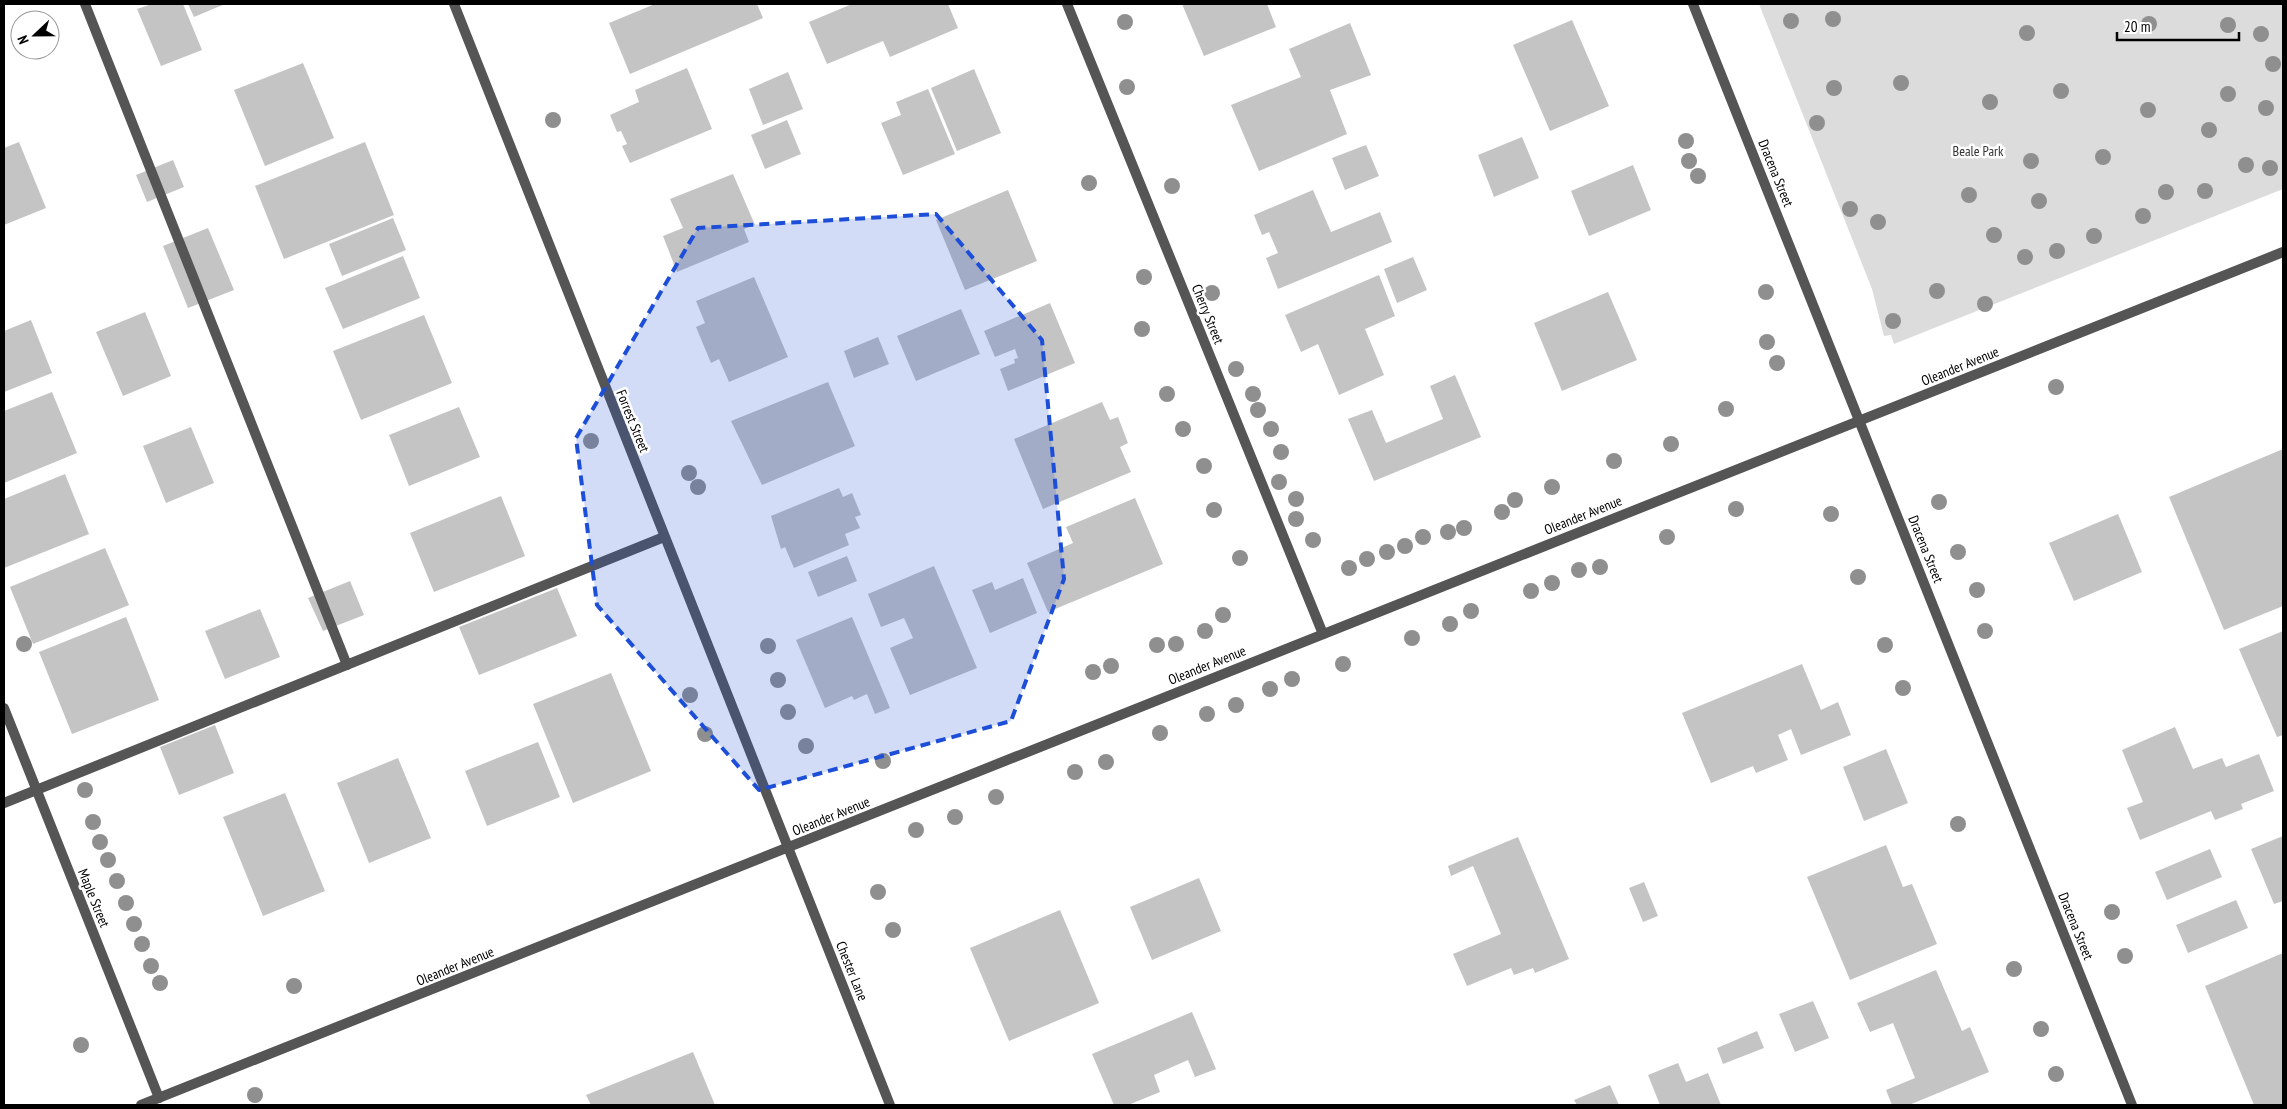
<svg xmlns="http://www.w3.org/2000/svg" width="2287" height="1109" viewBox="0 0 2287 1109" font-family="'PT Sans Narrow',sans-serif">
<rect width="100%" height="100%" fill="#fff"/>
<path fill="#dcdcdc" d="M1759,4H2283V189L1894,344L1891,335L1884,336L1872,289Z"/>
<g fill="#c4c4c4">
<path d="M152,4H183L202,50L161,66L137,9Z"/>
<path d="M188,4H225L194,17Z"/>
<path d="M655,4H757L763,18L630,74L609,23Z"/>
<path d="M852,4H948L958,28L890,57L883,41L827,64L809,22Z"/>
<path d="M1182,4H1267L1276,27L1204,56Z"/>
<path d="M1572,20L1609,106L1550,131L1513,45Z"/>
<path d="M1350,23L1371,75L1330,90L1347,134L1259,171L1231,105L1301,77L1289,49Z"/>
<path d="M303,63L334,138L265,166L234,90Z"/>
<path d="M687,68L712,129L630,163L622,146L627,144L621,131L617,132L610,115L639,102L635,90Z"/>
<path d="M974,69L1001,133L957,151L931,88Z"/>
<path d="M788,72L803,109L763,125L749,89Z"/>
<path d="M928,89L955,154L903,175L881,123L901,115L896,102Z"/>
<path d="M787,120L801,154L765,169L751,135Z"/>
<path d="M1522,137L1539,178L1494,197L1478,155Z"/>
<path d="M19,142L46,208L4,225V148Z"/>
<path d="M365,142L394,215L284,259L255,186Z"/>
<path d="M1366,145L1379,176L1345,190L1332,158Z"/>
<path d="M173,160L184,187L147,202L136,175Z"/>
<path d="M1633,165L1651,210L1589,236L1571,191Z"/>
<path d="M733,174L755,225L744,229L749,242L677,272L663,236L683,228L670,199Z"/>
<path d="M1008,190L1037,261L965,290L936,220Z"/>
<path d="M1313,190L1331,232L1380,212L1392,242L1278,289L1266,258L1278,253L1269,232L1262,235L1254,215Z"/>
<path d="M393,218L406,250L342,276L329,244Z"/>
<path d="M208,228L234,290L188,308L163,246Z"/>
<path d="M403,256L420,298L343,329L325,288Z"/>
<path d="M1413,257L1427,290L1397,303L1384,269Z"/>
<path d="M1379,275L1395,316L1365,329L1384,375L1339,395L1318,344L1301,352L1285,315Z"/>
<path d="M754,277L788,357L729,382L719,359L711,363L696,327L705,323L696,301Z"/>
<path d="M1608,292L1637,360L1562,391L1534,323Z"/>
<path d="M1050,303L1075,363L1008,391L1000,369L1015,363L1014,359L1018,358L1015,349L995,357L984,331Z"/>
<path d="M961,309L980,354L916,381L897,336Z"/>
<path d="M145,312L171,376L123,396L96,332Z"/>
<path d="M424,315L452,383L361,420L333,351Z"/>
<path d="M31,320L52,373L4,392V331Z"/>
<path d="M878,337L889,364L854,378L844,351Z"/>
<path d="M1455,375L1481,437L1374,481L1348,419L1372,410L1386,443L1443,419L1430,386Z"/>
<path d="M828,382L855,446L762,485L731,421Z"/>
<path d="M52,392L77,453L4,483V411Z"/>
<path d="M1102,402L1110,420L1118,417L1128,443L1120,447L1131,472L1043,509L1014,439Z"/>
<path d="M459,407L480,457L409,486L389,435Z"/>
<path d="M191,427L214,483L166,503L143,446Z"/>
<path d="M2283,449V606L2224,630L2169,497Z"/>
<path d="M65,474L89,534L4,568V499Z"/>
<path d="M839,488L843,497L852,493L861,515L855,517L860,528L845,534L849,545L794,568L785,547L781,549L771,516Z"/>
<path d="M501,496L525,556L434,592L410,533Z"/>
<path d="M1135,498L1163,564L1048,612L1027,563L1073,543L1066,527Z"/>
<path d="M2118,514L2142,572L2074,601L2049,543Z"/>
<path d="M105,548L129,605L33,644L10,587Z"/>
<path d="M847,556L857,581L818,597L808,572Z"/>
<path d="M934,566L977,668L910,695L890,648L913,638L904,618L881,627L868,594Z"/>
<path d="M1023,578L1037,613L990,633L972,590L992,582L995,590Z"/>
<path d="M350,581L364,615L323,631L308,598Z"/>
<path d="M557,588L577,636L479,675L459,627Z"/>
<path d="M260,609L280,657L225,679L205,631Z"/>
<path d="M126,617L159,700L72,734L39,652Z"/>
<path d="M852,617L890,708L875,714L867,694L854,700L852,696L825,708L796,640Z"/>
<path d="M2283,631V735L2277,737L2239,649Z"/>
<path d="M1802,664L1821,710L1838,702L1851,735L1801,755L1791,729L1778,735L1788,760L1756,773L1753,766L1711,783L1682,713Z"/>
<path d="M611,673L651,771L573,803L533,704Z"/>
<path d="M215,725L234,773L179,795L160,747Z"/>
<path d="M2175,727L2193,769L2222,758L2226,767L2259,754L2274,791L2241,804L2243,809L2215,820L2211,811L2140,840L2127,808L2143,802L2122,750Z"/>
<path d="M538,742L560,797L487,826L465,771Z"/>
<path d="M1886,749L1908,803L1864,821L1843,767Z"/>
<path d="M398,758L431,838L369,863L337,783Z"/>
<path d="M285,793L325,891L263,916L223,817Z"/>
<path d="M2283,836V901L2274,904L2251,849Z"/>
<path d="M1518,837L1569,959L1535,973L1533,968L1514,975L1511,968L1467,986L1453,954L1501,934L1473,866L1451,876L1448,866Z"/>
<path d="M1886,845L1903,887L1912,884L1937,944L1850,980L1807,877Z"/>
<path d="M2210,849L2222,877L2167,900L2155,872Z"/>
<path d="M1199,878L1221,931L1152,960L1130,907Z"/>
<path d="M1644,882L1658,916L1643,922L1629,888Z"/>
<path d="M2236,900L2248,928L2188,953L2176,925Z"/>
<path d="M1060,910L1099,1003L1009,1041L970,948Z"/>
<path d="M2283,953V1105H2254L2205,986Z"/>
<path d="M1936,970L1962,1031L1970,1027L1989,1072L1909,1105H1892L1886,1090L1915,1078L1893,1023L1870,1032L1857,1003Z"/>
<path d="M1813,1001L1829,1038L1795,1052L1779,1014Z"/>
<path d="M1192,1012L1216,1069L1195,1077L1188,1060L1154,1075L1160,1092L1128,1105H1114L1092,1054Z"/>
<path d="M1757,1031L1764,1048L1723,1064L1717,1048Z"/>
<path d="M693,1052L715,1105H591L586,1095Z"/>
<path d="M1678,1063L1686,1082L1708,1073L1721,1105H1660L1648,1075Z"/>
<path d="M1610,1085L1619,1105H1577L1574,1100Z"/>
</g>
<g fill="none" stroke-linecap="round" stroke-linejoin="round">
<g stroke="#555" stroke-width="10">
<path d="M85,4L347,665"/>
<path d="M4,803L664,537"/>
</g>
<g stroke="#555" stroke-width="10">
<path d="M454,4L890,1105"/>
<path d="M1067,4L1323,634"/>
<path d="M1693,4L2132,1105"/>
<path d="M4,708L159,1098"/>
<path d="M141,1105L2283,252"/>
</g>
</g>
<g fill="#8f8f8f">
<circle cx="1833" cy="19" r="8"/>
<circle cx="1791" cy="21" r="8"/>
<circle cx="1125" cy="22" r="8"/>
<circle cx="2149" cy="24" r="8"/>
<circle cx="2228" cy="25" r="8"/>
<circle cx="2027" cy="33" r="8"/>
<circle cx="2261" cy="34" r="8"/>
<circle cx="2273" cy="64" r="8"/>
<circle cx="1901" cy="83" r="8"/>
<circle cx="1127" cy="87" r="8"/>
<circle cx="1834" cy="88" r="8"/>
<circle cx="2061" cy="91" r="8"/>
<circle cx="2228" cy="94" r="8"/>
<circle cx="1990" cy="102" r="8"/>
<circle cx="2266" cy="108" r="8"/>
<circle cx="2148" cy="110" r="8"/>
<circle cx="553" cy="120" r="8"/>
<circle cx="1817" cy="123" r="8"/>
<circle cx="2209" cy="130" r="8"/>
<circle cx="1686" cy="141" r="8"/>
<circle cx="2103" cy="157" r="8"/>
<circle cx="1689" cy="161" r="8"/>
<circle cx="2031" cy="161" r="8"/>
<circle cx="2246" cy="165" r="8"/>
<circle cx="2270" cy="168" r="8"/>
<circle cx="1698" cy="176" r="8"/>
<circle cx="1089" cy="183" r="8"/>
<circle cx="1172" cy="186" r="8"/>
<circle cx="2205" cy="191" r="8"/>
<circle cx="2166" cy="192" r="8"/>
<circle cx="1969" cy="195" r="8"/>
<circle cx="2039" cy="201" r="8"/>
<circle cx="1850" cy="209" r="8"/>
<circle cx="2143" cy="216" r="8"/>
<circle cx="1878" cy="222" r="8"/>
<circle cx="1994" cy="235" r="8"/>
<circle cx="2094" cy="236" r="8"/>
<circle cx="2057" cy="251" r="8"/>
<circle cx="2025" cy="257" r="8"/>
<circle cx="1144" cy="277" r="8"/>
<circle cx="1937" cy="291" r="8"/>
<circle cx="1766" cy="292" r="8"/>
<circle cx="1212" cy="293" r="8"/>
<circle cx="1985" cy="304" r="8"/>
<circle cx="1893" cy="321" r="8"/>
<circle cx="1142" cy="329" r="8"/>
<circle cx="1767" cy="342" r="8"/>
<circle cx="1777" cy="363" r="8"/>
<circle cx="1236" cy="369" r="8"/>
<circle cx="2056" cy="387" r="8"/>
<circle cx="1167" cy="394" r="8"/>
<circle cx="1253" cy="394" r="8"/>
<circle cx="1726" cy="409" r="8"/>
<circle cx="1258" cy="410" r="8"/>
<circle cx="1183" cy="429" r="8"/>
<circle cx="1271" cy="429" r="8"/>
<circle cx="591" cy="441" r="8"/>
<circle cx="1671" cy="444" r="8"/>
<circle cx="1281" cy="452" r="8"/>
<circle cx="1614" cy="461" r="8"/>
<circle cx="1204" cy="466" r="8"/>
<circle cx="689" cy="473" r="8"/>
<circle cx="1279" cy="482" r="8"/>
<circle cx="698" cy="487" r="8"/>
<circle cx="1552" cy="487" r="8"/>
<circle cx="1296" cy="499" r="8"/>
<circle cx="1515" cy="500" r="8"/>
<circle cx="1939" cy="502" r="8"/>
<circle cx="1736" cy="509" r="8"/>
<circle cx="1214" cy="510" r="8"/>
<circle cx="1502" cy="512" r="8"/>
<circle cx="1831" cy="514" r="8"/>
<circle cx="1296" cy="519" r="8"/>
<circle cx="1464" cy="528" r="8"/>
<circle cx="1448" cy="532" r="8"/>
<circle cx="1423" cy="537" r="8"/>
<circle cx="1667" cy="537" r="8"/>
<circle cx="1313" cy="540" r="8"/>
<circle cx="1405" cy="546" r="8"/>
<circle cx="1387" cy="552" r="8"/>
<circle cx="1958" cy="552" r="8"/>
<circle cx="1240" cy="558" r="8"/>
<circle cx="1367" cy="559" r="8"/>
<circle cx="1600" cy="567" r="8"/>
<circle cx="1349" cy="568" r="8"/>
<circle cx="1579" cy="570" r="8"/>
<circle cx="1858" cy="577" r="8"/>
<circle cx="1552" cy="583" r="8"/>
<circle cx="1977" cy="590" r="8"/>
<circle cx="1531" cy="591" r="8"/>
<circle cx="1471" cy="611" r="8"/>
<circle cx="1223" cy="615" r="8"/>
<circle cx="1450" cy="624" r="8"/>
<circle cx="1205" cy="631" r="8"/>
<circle cx="1985" cy="631" r="8"/>
<circle cx="1412" cy="638" r="8"/>
<circle cx="24" cy="644" r="8"/>
<circle cx="1176" cy="644" r="8"/>
<circle cx="1157" cy="645" r="8"/>
<circle cx="1885" cy="645" r="8"/>
<circle cx="768" cy="646" r="8"/>
<circle cx="1343" cy="664" r="8"/>
<circle cx="1111" cy="666" r="8"/>
<circle cx="1093" cy="672" r="8"/>
<circle cx="1292" cy="679" r="8"/>
<circle cx="778" cy="680" r="8"/>
<circle cx="1903" cy="688" r="8"/>
<circle cx="1270" cy="689" r="8"/>
<circle cx="690" cy="695" r="8"/>
<circle cx="1236" cy="705" r="8"/>
<circle cx="788" cy="712" r="8"/>
<circle cx="1207" cy="714" r="8"/>
<circle cx="1160" cy="733" r="8"/>
<circle cx="705" cy="734" r="8"/>
<circle cx="806" cy="746" r="8"/>
<circle cx="883" cy="761" r="8"/>
<circle cx="1106" cy="762" r="8"/>
<circle cx="1075" cy="772" r="8"/>
<circle cx="85" cy="790" r="8"/>
<circle cx="996" cy="797" r="8"/>
<circle cx="955" cy="817" r="8"/>
<circle cx="93" cy="822" r="8"/>
<circle cx="1958" cy="824" r="8"/>
<circle cx="916" cy="830" r="8"/>
<circle cx="100" cy="842" r="8"/>
<circle cx="108" cy="860" r="8"/>
<circle cx="117" cy="881" r="8"/>
<circle cx="878" cy="892" r="8"/>
<circle cx="126" cy="903" r="8"/>
<circle cx="2112" cy="912" r="8"/>
<circle cx="134" cy="924" r="8"/>
<circle cx="893" cy="930" r="8"/>
<circle cx="142" cy="944" r="8"/>
<circle cx="2125" cy="956" r="8"/>
<circle cx="151" cy="966" r="8"/>
<circle cx="2014" cy="969" r="8"/>
<circle cx="160" cy="983" r="8"/>
<circle cx="294" cy="986" r="8"/>
<circle cx="2041" cy="1029" r="8"/>
<circle cx="81" cy="1045" r="8"/>
<circle cx="2056" cy="1074" r="8"/>
<circle cx="255" cy="1095" r="8"/>
</g>
<path fill="#1d4ed8" fill-opacity="0.2" stroke="#1d4ed8" stroke-width="4" stroke-dasharray="10 6" stroke-linejoin="round" d="M936,214L1042,340L1064,579L1011,721L759,790L597,605L576,438L698,228Z"/>
<g text-anchor="middle" stroke-width="5" stroke-linejoin="round" paint-order="stroke">
<g font-size="14" fill="#333" stroke="#fff">
<text x="1978" y="156">Beale Park</text>
</g>
<g font-size="14" fill="#000" stroke="#fff">
<text transform="translate(1776 173) rotate(68)" y="5">Dracena Street</text>
<text transform="translate(1208 314) rotate(68)" y="5">Cherry Street</text>
<text transform="translate(1960 366) rotate(-22)" y="5">Oleander Avenue</text>
<text transform="translate(633 421) rotate(68)" y="5">Forrest Street</text>
<text transform="translate(1583 515) rotate(-22)" y="5">Oleander Avenue</text>
<text transform="translate(1926 549) rotate(68)" y="5">Dracena Street</text>
<text transform="translate(1207 665) rotate(-22)" y="5">Oleander Avenue</text>
<text transform="translate(831 816) rotate(-22)" y="5">Oleander Avenue</text>
<text transform="translate(94 898) rotate(68)" y="5">Maple Street</text>
<text transform="translate(2076 926) rotate(68)" y="5">Dracena Street</text>
<text transform="translate(455 966) rotate(-22)" y="5">Oleander Avenue</text>
<text transform="translate(852 971) rotate(68)" y="5">Chester Lane</text>
</g>
</g>
<rect width="2287" height="1109" fill="none" stroke="#000000" stroke-width="10"/>
<g transform="translate(35 35) rotate(248)"><circle r="24" fill="#ffffff" stroke="#999999"/>
<path d="M0-4L9 19L0 12L-9 19Z" fill="#000000"/>
<text y="-8" font-size="14" font-weight="bold" text-anchor="middle" fill="#000000">N</text>
</g>
<path d="M2117 32v8h122v-8" fill="none" stroke="#000000" stroke-width="2.5"/>
<text x="2124" y="32" font-size="15" fill="#000000" stroke="#ffffff" stroke-width="4" paint-order="stroke">20 m</text>
</svg>
